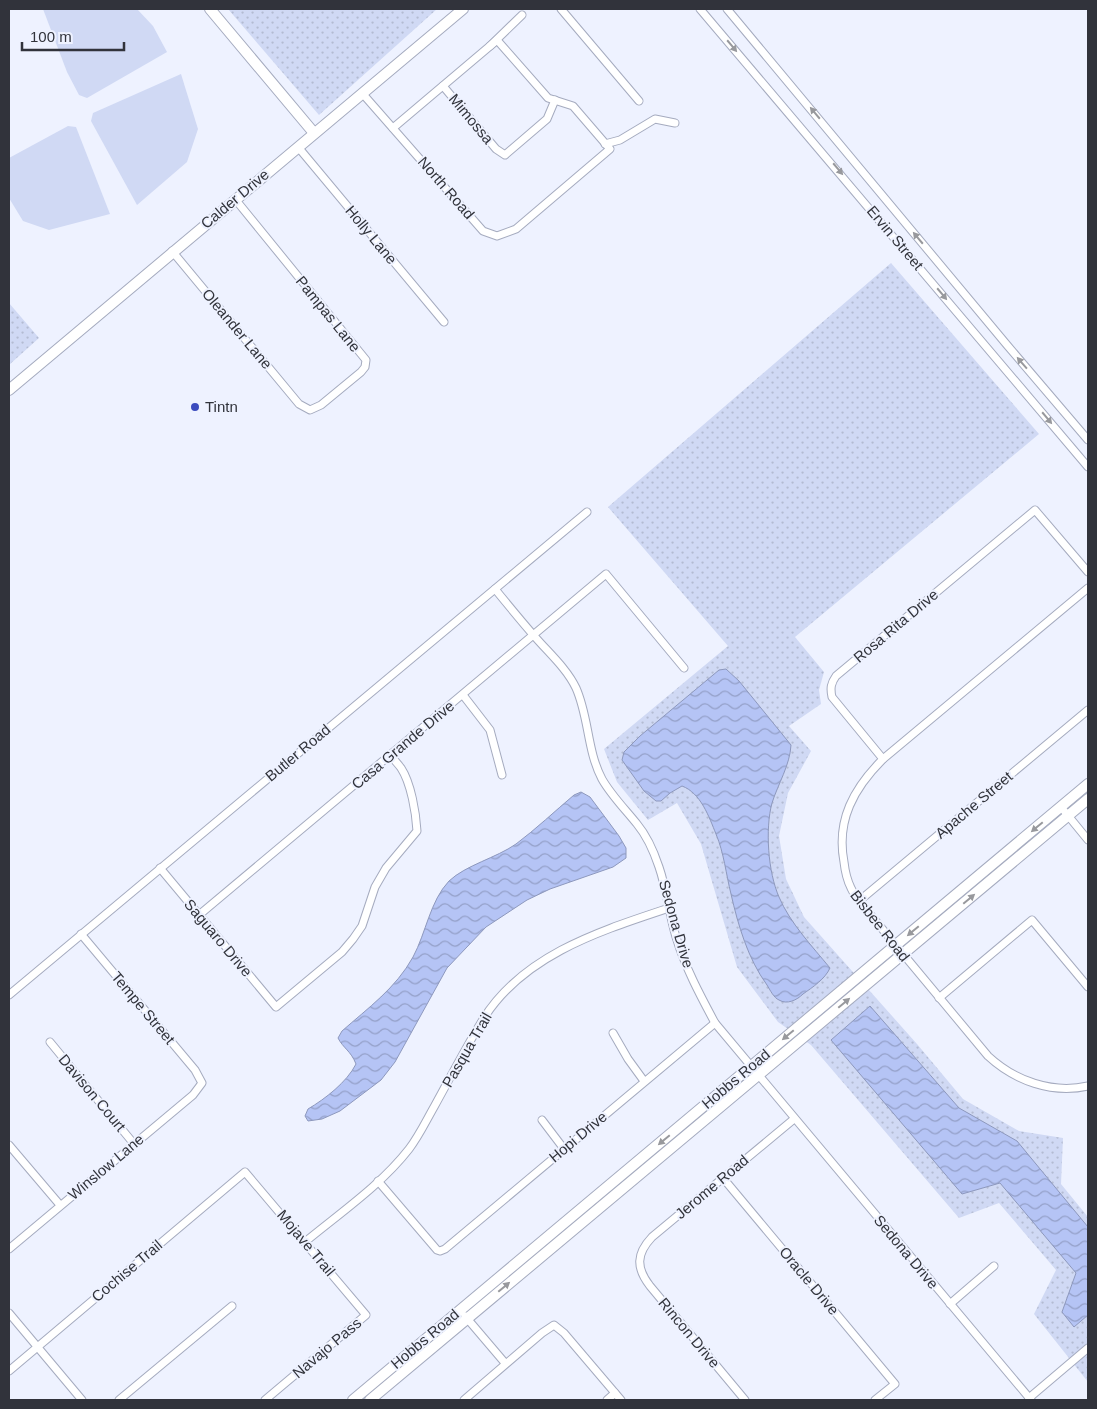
<svg xmlns="http://www.w3.org/2000/svg" width="1097" height="1409" viewBox="0 0 1097 1409" font-family="Helvetica,sans-serif">
<defs>
<pattern id="grass-dots" width="8" height="8" patternUnits="userSpaceOnUse" patternTransform="scale(1.25)"><rect width="8" height="8" fill="#d0d9f4"/><path d="M2 2h.1M6 6h.1" fill="none" stroke="#b3bbd2" stroke-width="1.8" stroke-linecap="round"/></pattern>
<pattern id="water-waves" width="16" height="10" patternUnits="userSpaceOnUse" patternTransform="scale(1.25)"><rect width="16" height="10" fill="#b5c4f5"/><path d="M0 5q4-4 8 0t8 0" fill="none" stroke="#94a0c8"/></pattern>
</defs>
<rect width="100%" height="100%" fill="#eef2ff"/>
<g fill="url(#grass-dots)">
<path d="M228,9H437L319,115Z"/>
<path d="M891,263L1039,434L795,637L824,672L819,690L821,704L789,726L811,751L788,793L779,836L786,879L804,917L917,1044L963,1099L1019,1131L1063,1138L1061,1184L1088,1217V1382L1034,1314L1056,1270L999,1203L959,1218L811,1045L778,1022L737,967L701,844L677,803L648,820L617,782L604,749L728,646L608,507Z"/>
<path d="M9,303L39,338L9,365Z"/>
</g>
<g fill="#d0d9f4">
<path d="M43,9H137L153,26L167,52L87,98L79,95L67,72Z"/>
<path d="M181,74L198,129L187,162L137,205L91,121L93,113Z"/>
<path d="M68,126L76,127L110,214L49,230L23,221L9,198V158Z"/>
</g>
<g fill="url(#water-waves)" stroke="#8d98bd">
<path d="M726,669L739,681L791,745C790,765 778,784 772,803C765,829 768,872 779,897C790,923 812,946 830,968C825,979 813,987 803,994C797,1000 787,1005 779,1000C774,998 770,990 767,985C748,959 738,925 731,894C726,874 724,853 716,834C709,817 701,793 682,786L670,793L661,801H656L644,791L622,760L624,752L640,736L719,670Z"/>
<path d="M581,792L590,797L619,836L626,848V858L613,867L550,889L527,900L486,927L447,968L395,1062L381,1080L340,1111L322,1119L308,1121L305,1116L308,1109C325,1099 347,1082 356,1064C351,1051 343,1048 338,1038L342,1031C368,1008 396,988 413,957C426,933 430,901 449,881C466,865 496,858 516,844C536,829 555,811 574,795Z"/>
<path d="M870,1006L959,1108L1017,1141L1088,1227V1315L1074,1327L1062,1312L1076,1273L1000,1183L962,1194L831,1040Z"/>
</g>
<g fill="none" stroke-linecap="round" stroke-linejoin="round">
<g stroke="#a5abbf" stroke-width="9">
<g id="street">
<path d="M561,9L639,101"/>
<path d="M700,9L1088,467"/>
<path d="M727,9L1007,345L1088,440"/>
<path d="M443,86L496,149L505,155L547,119L555,100"/>
<path d="M362,93L483,231L497,236L516,229L610,149L573,106L548,98L497,40L490,46"/>
<path d="M393,128L490,46L522,15"/>
<path d="M605,144L620,140L655,119L675,123"/>
<path d="M298,147L444,322"/>
<path d="M172,251L299,404L310,410L321,405L361,372L365,367L366,360L235,199"/>
<path d="M1088,588L883,759C854,788 836,820 844,862C845,871 847,880 851,888C854,895 859,901 864,907L988,1056C1015,1081 1052,1094 1088,1086"/>
<path d="M495,589C508,605 522,622 536,638C550,654 567,669 576,688C589,717 587,751 602,779C611,795 625,809 637,824C647,836 654,852 659,867C667,890 669,914 676,937C685,967 700,995 715,1023L1031,1400"/>
<path d="M463,695L490,730L502,775"/>
<path d="M883,759L832,697C830,688 831,683 836,676L1035,510L1088,572"/>
<path d="M1061,807L1088,840"/>
<path d="M160,868L276,1007L342,952L353,939L362,926L375,887L386,868L417,831C416,813 411,783 401,768C398,764 394,760 391,755"/>
<path d="M859,901L1088,710"/>
<path d="M199,915L606,574L684,668"/>
<path d="M9,995L587,512"/>
<path d="M939,998L1032,920L1088,987"/>
<path d="M613,1033L628,1059L644,1081"/>
<path d="M50,1042L134,1144"/>
<path d="M542,1120L564,1149"/>
<path d="M9,1145L60,1205"/>
<path d="M723,1178L895,1384L875,1400"/>
<path d="M378,1181L437,1250L440,1251L445,1249L715,1023"/>
<path d="M305,1242C340,1213 381,1185 409,1149C419,1136 426,1121 434,1107C450,1078 465,1049 482,1021C522,955 600,931 669,908"/>
<path d="M9,1249L193,1095L202,1083L195,1070L81,934"/>
<path d="M950,1304L994,1266"/>
<path d="M9,1313L82,1400"/>
<path d="M465,1316L505,1363"/>
<path d="M9,1371L245,1172L366,1315L265,1400"/>
<path d="M1029,1398L1088,1348"/>
<path d="M119,1400L232,1306"/>
<path d="M464,1400L542,1333L554,1325L564,1333L621,1400"/>
<path d="M607,1400L615,1393"/>
<path d="M745,1400L650,1286C636,1268 636,1254 652,1237L794,1119"/>
</g>
</g>
<g stroke="#a5abbf" stroke-width="12">
<g id="secondary">
<path d="M210,9L314,133"/>
<path d="M9,390L463,9"/>
<path d="M353,1400L1088,784"/>
<path d="M370,1400L1088,799"/>
</g>
</g>
<use href="#street" stroke="#fff" stroke-width="7"/>
<use href="#secondary" stroke="#fff" stroke-width="10"/>
</g>
<defs><path id="oneway-solid" d="M-6-.8H1V-3.2L6.5 0L1 3.2V.8H-6Z" transform="scale(1.25)"/></defs>
<g fill="#98999d">
<use href="#oneway-solid" transform="translate(732 46) rotate(50)"/>
<use href="#oneway-solid" transform="translate(815 113) rotate(-130)"/>
<use href="#oneway-solid" transform="translate(838 169) rotate(50)"/>
<use href="#oneway-solid" transform="translate(918 238) rotate(-130)"/>
<use href="#oneway-solid" transform="translate(942 294) rotate(50)"/>
<use href="#oneway-solid" transform="translate(1022 363) rotate(-131)"/>
<use href="#oneway-solid" transform="translate(1047 418) rotate(50)"/>
<use href="#oneway-solid" transform="translate(1037 827) rotate(140)"/>
<use href="#oneway-solid" transform="translate(969 899) rotate(-40)"/>
<use href="#oneway-solid" transform="translate(913 931) rotate(140)"/>
<use href="#oneway-solid" transform="translate(844 1003) rotate(-40)"/>
<use href="#oneway-solid" transform="translate(788 1035) rotate(140)"/>
<use href="#oneway-solid" transform="translate(664 1140) rotate(140)"/>
<use href="#oneway-solid" transform="translate(504 1287) rotate(-40)"/>
</g>
<circle fill="#3b4bbe" stroke="#eef2ff" stroke-width="2" cx="195" cy="407" r="5"/>
<g text-anchor="middle" stroke-width="4" stroke-linejoin="round" paint-order="stroke">
<g font-size="15" fill="#31333b" stroke="#eef2ff">
<text transform="translate(471 119) rotate(50)" y="5">Mimossa</text>
<text transform="translate(446 188) rotate(49)" y="5">North Road</text>
<text transform="translate(235 199) rotate(-40)" y="5">Calder Drive</text>
<text transform="translate(371 235) rotate(50)" y="5">Holly Lane</text>
<text transform="translate(895 238) rotate(50)" y="5">Ervin Street</text>
<text transform="translate(328 314) rotate(51)" y="5">Pampas Lane</text>
<text transform="translate(237 329) rotate(50)" y="5">Oleander Lane</text>
<text transform="translate(896 626) rotate(-40)" y="5">Rosa Rita Drive</text>
<text transform="translate(403 745) rotate(-40)" y="5">Casa Grande Drive</text>
<text transform="translate(298 753) rotate(-40)" y="5">Butler Road</text>
<text transform="translate(974 805) rotate(-40)" y="5">Apache Street</text>
<text transform="translate(676 924) rotate(74)" y="5">Sedona Drive</text>
<text transform="translate(880 926) rotate(52)" y="5">Bisbee Road</text>
<text transform="translate(218 938) rotate(50)" y="5">Saguaro Drive</text>
<text transform="translate(143 1008) rotate(50)" y="5">Tempe Street</text>
<text transform="translate(467 1050) rotate(-60)" y="5">Pasqua Trail</text>
<text transform="translate(736 1079) rotate(-40)" y="5">Hobbs Road</text>
<text transform="translate(92 1093) rotate(50)" y="5">Davison Court</text>
<text transform="translate(578 1137) rotate(-40)" y="5">Hopi Drive</text>
<text transform="translate(106 1167) rotate(-40)" y="5">Winslow Lane</text>
<text transform="translate(712 1187) rotate(-40)" y="5">Jerome Road</text>
<text transform="translate(306 1243) rotate(50)" y="5">Mojave Trail</text>
<text transform="translate(906 1252) rotate(50)" y="5">Sedona Drive</text>
<text transform="translate(127 1271) rotate(-40)" y="5">Cochise Trail</text>
<text transform="translate(809 1281) rotate(50)" y="5">Oracle Drive</text>
<text transform="translate(689 1333) rotate(50)" y="5">Rincon Drive</text>
<text transform="translate(425 1339) rotate(-40)" y="5">Hobbs Road</text>
<text transform="translate(327 1348) rotate(-40)" y="5">Navajo Pass</text>
</g>
<g font-size="15" fill="#31333b" stroke="#eef2ff" text-anchor="start">
<text x="205" y="412">Tintn</text>
</g>
</g>
<rect width="1097" height="1409" fill="none" stroke="#31333b" stroke-width="20"/>
<path d="M22 42v8h102v-8" fill="none" stroke="#31333b" stroke-width="2.5"/>
<text x="30" y="42" font-size="15" fill="#31333b" stroke="#eef2ff" stroke-width="4" paint-order="stroke">100 m</text>
</svg>
